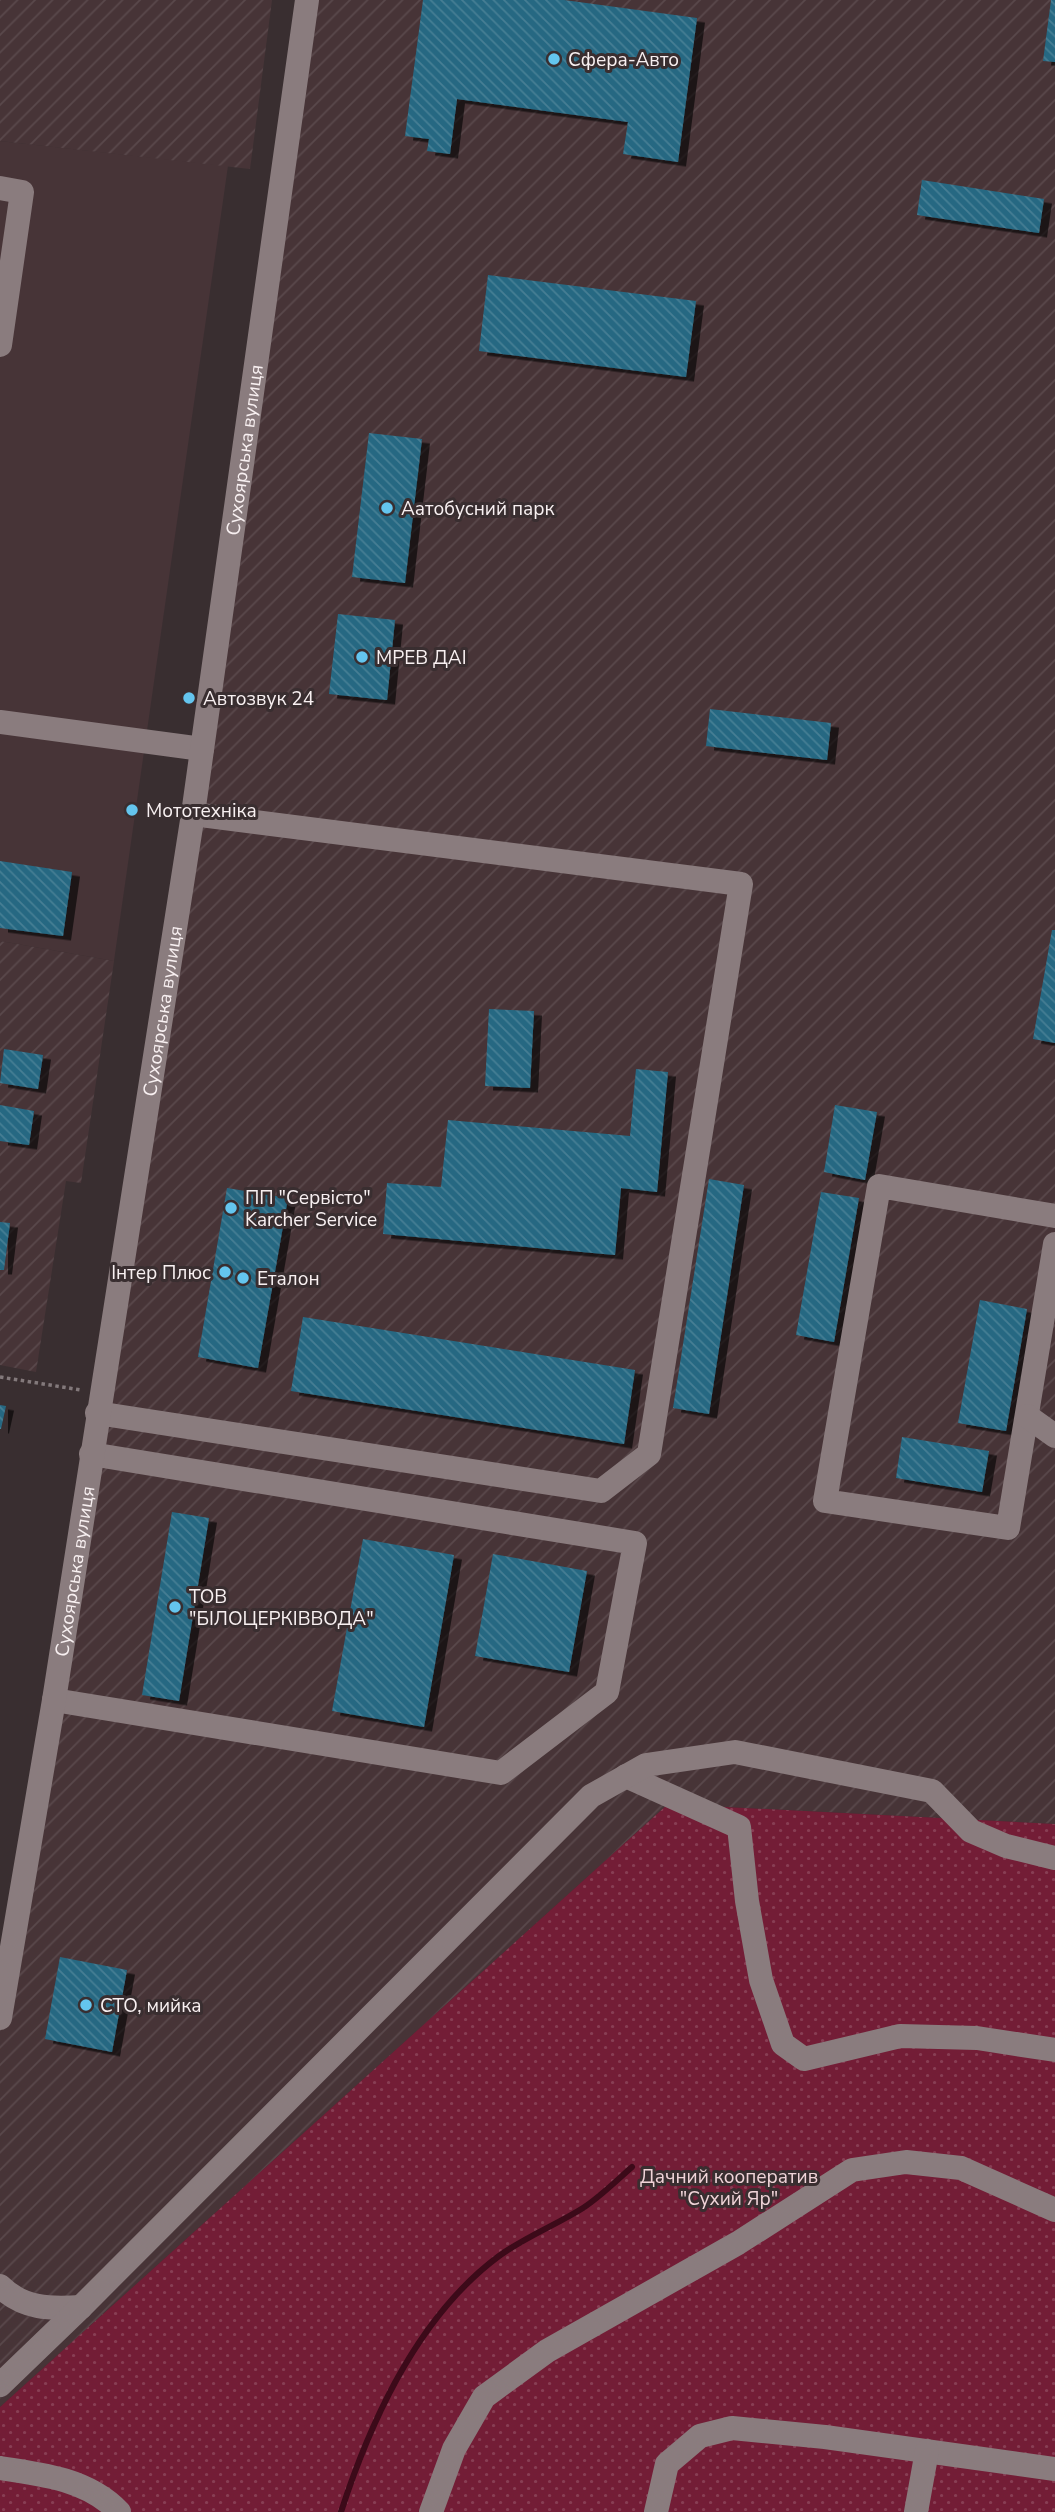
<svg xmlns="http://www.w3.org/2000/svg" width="1055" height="2512" viewBox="0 0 1055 2512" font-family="'Nunito Sans',sans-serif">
<defs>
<pattern id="industrial-furrows" width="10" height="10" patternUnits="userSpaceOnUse" patternTransform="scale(1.75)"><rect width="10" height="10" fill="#473437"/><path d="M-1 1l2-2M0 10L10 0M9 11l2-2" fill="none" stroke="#59484b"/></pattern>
<pattern id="grass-dots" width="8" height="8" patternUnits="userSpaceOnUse" patternTransform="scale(1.75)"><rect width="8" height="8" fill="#731d36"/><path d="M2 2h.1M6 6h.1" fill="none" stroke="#883e54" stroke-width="1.8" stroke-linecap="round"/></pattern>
<pattern id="building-back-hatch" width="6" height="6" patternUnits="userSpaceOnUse" patternTransform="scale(1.75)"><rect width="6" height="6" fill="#266882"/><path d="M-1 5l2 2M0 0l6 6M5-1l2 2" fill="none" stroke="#467e94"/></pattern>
<filter id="shadow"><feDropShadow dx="8" dy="4.5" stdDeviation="0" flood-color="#0009"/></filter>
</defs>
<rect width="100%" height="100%" fill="#392e30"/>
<path fill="#473437" d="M0,141L228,166L114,961L0,941Z"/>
<g fill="url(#industrial-furrows)">
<path d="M0,0H272L250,169L0,141Z"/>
<path d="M309,0H1055V1824L668,1804L0,2407V2018Z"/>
<path d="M0,941L114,961L81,1183L66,1181L36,1372L0,1365Z"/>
</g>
<path fill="url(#grass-dots)" d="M668,1804L1055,1824V2512H0V2407Z"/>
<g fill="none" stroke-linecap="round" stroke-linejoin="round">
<path stroke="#3c0a19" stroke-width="6" d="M341,2512C371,2419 418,2316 499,2256C525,2237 556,2225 583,2208C600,2197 616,2181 632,2167"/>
</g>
<g fill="url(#building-back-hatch)" filter="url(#shadow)">
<path d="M423,0H564L697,18L678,162L623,154L628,122L457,99L450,154L427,151L429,139L405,136Z"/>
<path d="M1051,0H1055V62L1043,61Z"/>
<path d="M922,180L1044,199L1039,233L917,215Z"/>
<path d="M488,275L696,301L686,377L479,351Z"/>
<path d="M369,433L422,439L405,583L352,577Z"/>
<path d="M338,614L395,620L387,700L329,694Z"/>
<path d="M710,709L831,723L827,760L706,746Z"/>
<path d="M0,861L72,872L63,936L0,928Z"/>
<path d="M1052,930H1055V1043L1033,1039Z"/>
<path d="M489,1009L534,1011L530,1088L485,1086Z"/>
<path d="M4,1049L43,1055L38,1089L0,1083Z"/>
<path d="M636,1069L668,1072L657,1192L621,1188L615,1255L383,1234L387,1183L441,1187L448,1120L630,1136Z"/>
<path d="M0,1105L34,1111L29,1145L0,1141Z"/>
<path d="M835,1105L877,1112L865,1180L824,1172Z"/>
<path d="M709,1179L744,1185L709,1414L673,1408Z"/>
<path d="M227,1188L288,1198L258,1368L198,1357Z"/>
<path d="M821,1192L859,1198L834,1342L796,1335Z"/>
<path d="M0,1222L10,1223L4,1270H0Z"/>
<path d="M980,1300L1027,1309L1006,1431L958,1423Z"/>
<path d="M303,1317L635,1370L624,1444L291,1391Z"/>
<path d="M0,1405L6,1406L1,1429H0Z"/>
<path d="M902,1437L989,1451L982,1492L896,1478Z"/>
<path d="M172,1512L209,1518L179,1701L142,1695Z"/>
<path d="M363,1539L454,1555L424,1727L332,1711Z"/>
<path d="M493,1554L587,1571L569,1672L475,1656Z"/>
<path d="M60,1957L127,1970L112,2052L45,2039Z"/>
</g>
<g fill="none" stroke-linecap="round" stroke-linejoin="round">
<path stroke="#83797b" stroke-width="3.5" stroke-dasharray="3.5 3.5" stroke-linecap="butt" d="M0,1377L81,1390"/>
<g stroke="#8a7c7e" stroke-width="24">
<path d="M0,188L22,192L0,345"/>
<path d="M0,722L202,749"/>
<path d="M1055,1216L879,1186L825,1501L1008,1528L1055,1244"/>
<path d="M97,1413L601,1491L649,1454L741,884L193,814"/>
<path d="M1027,1416L1055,1436"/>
<path d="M54,1700L501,1773L607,1692L635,1543L91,1454"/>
<path d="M626,1776L739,1827L747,1901L761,1980L783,2044L804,2059L900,2036L977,2038L1055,2050"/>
<path id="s1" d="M0,2018L54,1700L193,814L307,0"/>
<path d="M0,2286C23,2309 50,2309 81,2307"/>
<path d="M0,2385L81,2307L591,1796L646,1765L735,1752L932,1791L971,1831L1006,1846L1055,1858"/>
<path d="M0,2468C43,2474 89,2480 119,2512"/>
<path d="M431,2512L454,2449L484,2397L547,2351L738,2243L852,2170L906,2162L961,2168L1055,2210"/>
<path d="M656,2512L667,2464L700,2436L732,2428L825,2437L1055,2469"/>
<path d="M916,2512L927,2451"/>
</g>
</g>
<g fill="#64c5ee" stroke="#392e30" stroke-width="2.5">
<circle cx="554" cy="59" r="7"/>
<circle cx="387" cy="508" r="7"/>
<circle cx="362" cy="657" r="7"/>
<circle cx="189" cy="698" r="7"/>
<circle cx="132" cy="810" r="7"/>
<circle cx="231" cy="1208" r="7"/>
<circle cx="225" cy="1272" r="7"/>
<circle cx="243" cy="1278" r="7"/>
<circle cx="175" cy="1607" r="7"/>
<circle cx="86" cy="2005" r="7"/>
</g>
<g text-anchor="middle" stroke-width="6" stroke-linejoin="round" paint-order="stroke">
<g font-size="19" fill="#f8f0f1" stroke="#392e30" text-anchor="start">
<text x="568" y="66">Сфера-Авто</text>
<text x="401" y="515">Аатобусний парк</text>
<text x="376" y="664">МРЕВ ДАІ</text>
<text x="203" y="705">Автозвук 24</text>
<text x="146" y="817">Мототехніка</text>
<text x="245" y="1204">ПП "Сервісто"<tspan x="245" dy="22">Karcher Service</tspan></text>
<text x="211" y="1279" text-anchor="end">Інтер Плюс</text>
<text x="257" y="1285">Еталон</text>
<text x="189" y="1603">ТОВ<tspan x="189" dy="22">"БІЛОЦЕРКІВВОДА"</tspan></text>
<text x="100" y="2012">СТО, мийка</text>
</g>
<g font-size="19" fill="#f8f0f1" stroke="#392e30">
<text dy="7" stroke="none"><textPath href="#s1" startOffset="1587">Сухоярська вулиця</textPath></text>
<text dy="7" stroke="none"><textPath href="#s1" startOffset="1020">Сухоярська вулиця</textPath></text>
<text dy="7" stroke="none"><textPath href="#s1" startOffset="453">Сухоярська вулиця</textPath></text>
</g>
<g font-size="19" fill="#f0d4d8" stroke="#392e30">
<text x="729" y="2183">Дачний кооператив<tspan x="729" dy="22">"Сухий Яр"</tspan></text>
</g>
</g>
</svg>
